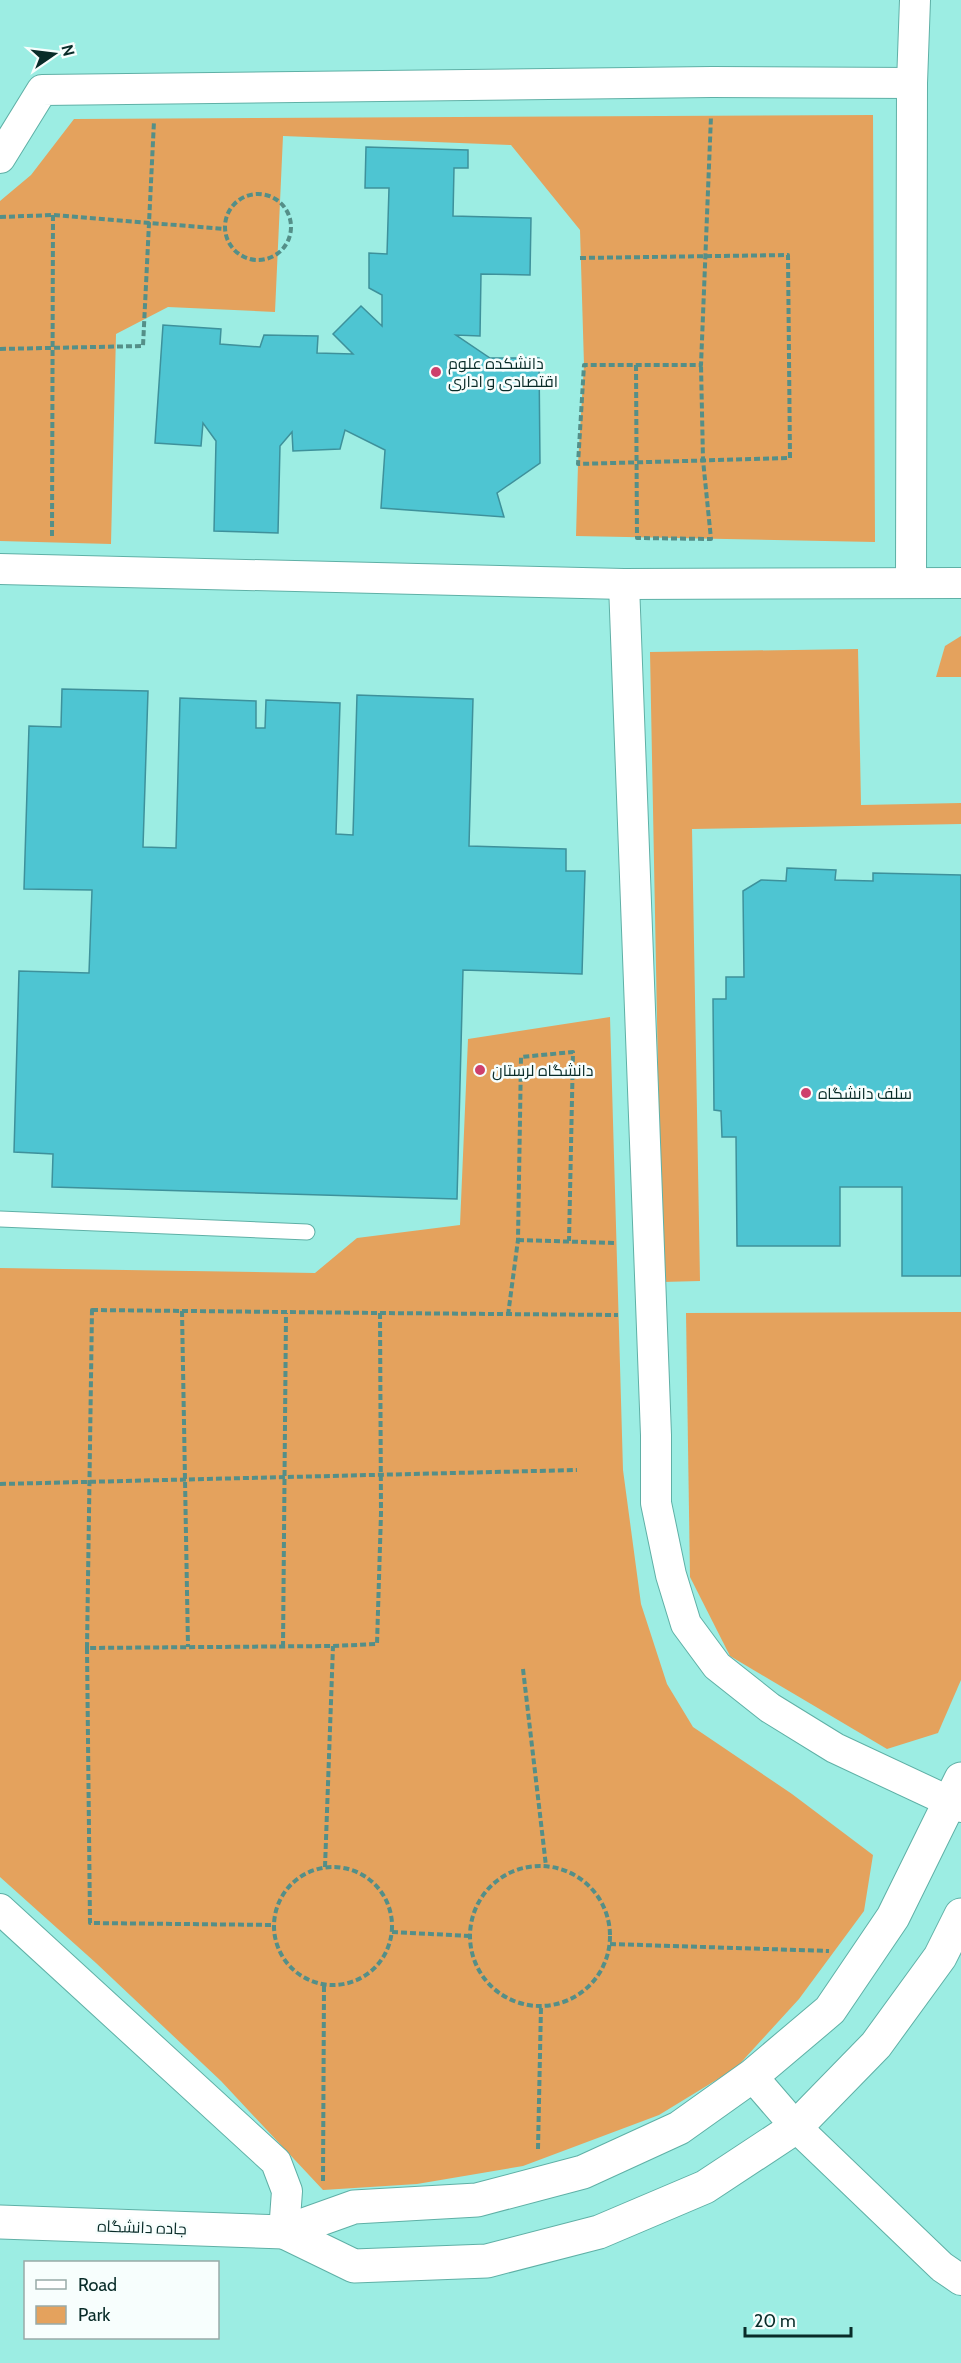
<svg xmlns="http://www.w3.org/2000/svg" width="961" height="2363" viewBox="0 0 961 2363" font-family="Cabin,Cairo,sans-serif">
<rect width="100%" height="100%" fill="#9cede3"/>
<g fill="#e4a25d">
<path d="M873,115L875,542L576,536L578,464L584,365L580,230L511,145L283,136L275,312L168,307L116,334L111,544L0,541V201L31,175L74,119Z"/>
<path d="M961,636V677H936L945,646Z"/>
<path d="M858,649L861,805L961,803V824L692,829L700,1281L662,1282L650,652Z"/>
<path d="M610,1017L623,1470L641,1604L667,1684L693,1727L792,1794L873,1855L864,1911L799,1999L736,2068L659,2115L523,2166L417,2184L323,2190L221,2081L96,1963L0,1877V1268L315,1273L357,1238L460,1225L468,1039Z"/>
<path d="M961,1312V1680L938,1733L887,1749L730,1656L690,1577L686,1313Z"/>
</g>
<g fill="#4ec5d2" stroke="#3e919b" stroke-width="1.5">
<path d="M366,147L468,150V168H454L453,216L531,218L530,275L481,274L480,336L456,335L490,358H539L540,463L497,493L504,517L381,508L385,450L345,430L340,449L293,451L292,432L280,446L278,533L214,531L216,441L203,423L201,446L155,443L163,325L221,329L220,344L260,347L264,335L318,336L317,353L353,354L333,334L361,306L382,326V295L369,288V253L387,254L389,188H365Z"/>
<path d="M62,689L148,691L143,847L176,848L180,698L256,701V728H265L266,700L340,703L336,834L353,835L357,695L473,699L469,846L566,849V871H585L582,974L463,970L457,1199L52,1187L53,1154L14,1152L19,971L89,973L92,890L24,889L29,726L61,727Z"/>
<path d="M787,868L836,870L835,880L873,881V873L961,875V1276H902V1187H840V1246H737L736,1137H722L721,1111L714,1110L713,999H726V977H744L743,891L761,880L786,881Z"/>
</g>
<g fill="none" stroke-linecap="round" stroke-linejoin="round">
<g stroke="#5fb0a6" stroke-width="17">
<path id="lane" d="M0,1219L307,1232"/>
</g>
<g stroke="#5fb0a6" stroke-width="32">
<g id="street">
<path d="M0,158L42,90L712,82L912,83"/>
<path d="M0,569L624,584L961,583"/>
<path d="M911,583L912,83L915,0"/>
<path d="M624,584L656,1435V1503L671,1575L686,1624L717,1666L770,1708L835,1748L961,1807"/>
<path d="M0,1909L276,2162L287,2191L284,2232"/>
<path d="M752,2076L796,2127L942,2267L961,2280"/>
</g>
</g>
<g stroke="#5fb0a6" stroke-width="35">
<g id="secondary">
<path d="M0,2222L284,2232L354,2207L477,2200L583,2172L679,2128L752,2076L830,2010L893,1917L961,1779"/>
<path d="M284,2232L354,2266L487,2261L599,2232L705,2187L796,2127L876,2045L940,1957L961,1915"/>
</g>
</g>
<g stroke="#548f88" stroke-width="4" stroke-dasharray="6 3" stroke-linecap="butt">
<circle cx="258" cy="227" r="33"/>
<path d="M0,217L53,215L224,229"/>
<path d="M580,258L788,255L790,458L578,464L584,365H701L711,116"/>
<path d="M0,349L143,346L154,121"/>
<path d="M636,365L637,538L711,539L703,460L701,365"/>
<path d="M52,536L53,215"/>
<path d="M518,1240L615,1243"/>
<path d="M92,1310L380,1313L381,1513L377,1644L333,1646L87,1648Z"/>
<path d="M182,1311L188,1647"/>
<path d="M380,1313L618,1315"/>
<path d="M508,1315L518,1240L521,1057L573,1052L569,1241"/>
<path d="M0,1484L577,1470"/>
<path d="M283,1647L286,1313"/>
<path d="M87,1648L90,1923L274,1925"/>
<path d="M523,1669L546,1866"/>
<circle cx="540" cy="1936" r="70"/>
<path d="M325,1867L333,1646"/>
<circle cx="333" cy="1926" r="59"/>
<path d="M392,1932L470,1936"/>
<path d="M610,1944L829,1951"/>
<path d="M538,2149L541,2006"/>
<path d="M323,2181L324,1984"/>
</g>
<use href="#lane" stroke="#fff" stroke-width="15"/>
<use href="#street" stroke="#fff" stroke-width="30"/>
<use href="#secondary" stroke="#fff" stroke-width="33"/>
</g>
<g fill="#ce406c" stroke="#f7fefd" stroke-width="2">
<circle cx="436" cy="372" r="6"/>
<circle cx="480" cy="1070" r="6"/>
<circle cx="806" cy="1093" r="6"/>
</g>
<g text-anchor="middle" stroke-width="5" stroke-linejoin="round" paint-order="stroke">
<g font-size="16" fill="#092c29" stroke="#f7fefd" text-anchor="start">
<text x="448" y="369">دانشکده علوم<tspan x="448" dy="18">اقتصادی و اداری</tspan></text>
<text x="492" y="1076">دانشگاه لرستان</text>
<text x="818" y="1099">سلف دانشگاه</text>
</g>
<g font-size="16" fill="#092c29" stroke="#f7fefd">
<text transform="translate(142 2227) rotate(2)" y="6">جاده دانشگاه</text>
</g>
</g>
<rect x="24" y="2261" width="195" height="78" fill="#f7fefd" stroke="#98aaa8" stroke-width="1.5"/>
<rect x="36" y="2280" width="30" height="9" fill="#ffffff" stroke="#98aaa8" stroke-width="1.5"/>
<text x="78" y="2291" font-size="18" fill="#092c29">Road</text>
<rect x="36" y="2306" width="30" height="18" fill="#e4a25d" stroke="#98aaa8" stroke-width="1.5"/>
<text x="78" y="2321" font-size="18" fill="#092c29">Park</text>
<g transform="translate(54 54) rotate(76)" stroke="#f7fefd" stroke-width="4.5" paint-order="stroke">
<path d="M0-4.5L10 22L0 15L-10 22Z" fill="#092c29"/>
<text y="-9" font-size="16" font-weight="bold" text-anchor="middle" fill="#092c29">N</text>
</g>
<path d="M745 2327v9h106v-9" fill="none" stroke="#092c29" stroke-width="3"/>
<text x="754" y="2327" font-size="18" fill="#092c29" stroke="#f7fefd" stroke-width="4.5" paint-order="stroke">20 m</text>
</svg>
